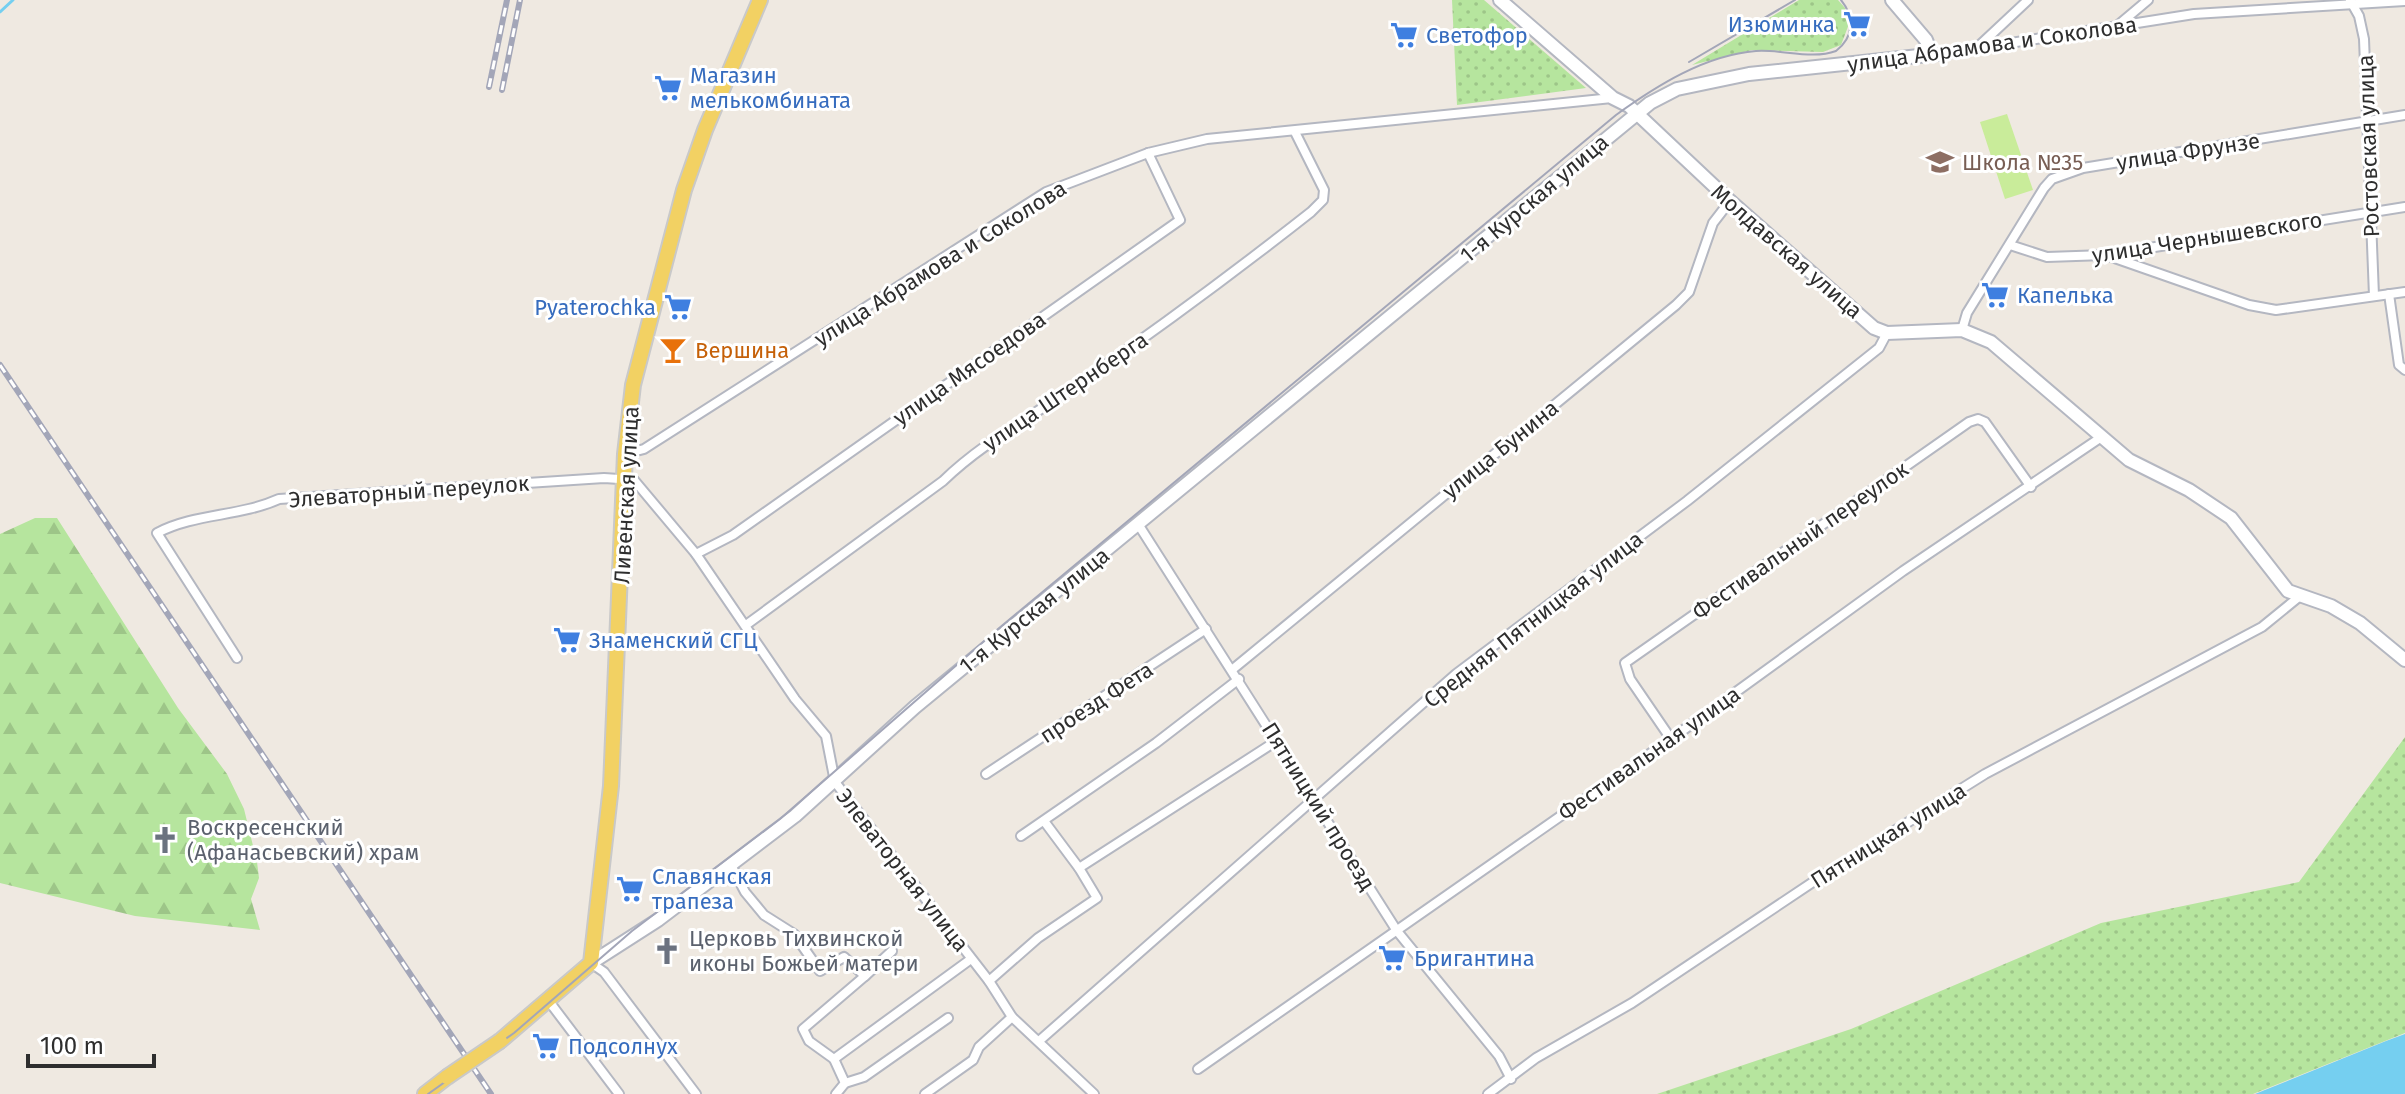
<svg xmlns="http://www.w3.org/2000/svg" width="2405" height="1094" viewBox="0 0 2405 1094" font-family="'Fira Sans',sans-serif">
<defs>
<pattern id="grass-dots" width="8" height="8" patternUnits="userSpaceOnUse" patternTransform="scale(2)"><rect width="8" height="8" fill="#b6e59e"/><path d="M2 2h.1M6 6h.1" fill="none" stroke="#9dc588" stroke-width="1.8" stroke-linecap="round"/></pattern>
<pattern id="forest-firs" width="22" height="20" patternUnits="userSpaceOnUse" patternTransform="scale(2)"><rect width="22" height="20" fill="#b6e59e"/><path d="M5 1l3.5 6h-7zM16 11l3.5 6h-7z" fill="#9dc588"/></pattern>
</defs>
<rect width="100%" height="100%" fill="#efe9e1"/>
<g fill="url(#grass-dots)">
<path d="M1452,0H1484L1586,88L1457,105Z"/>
<path d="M1799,0H1838L1845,8L1849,24L1841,45L1823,52L1752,50L1692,65Z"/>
<path d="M2405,737V1033L2253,1094H1657L1851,1029L2101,923L2299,882Z"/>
</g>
<path fill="url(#forest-firs)" d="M35,518H57L178,708L227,774L244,809L257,862L259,878L251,899L260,930L135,916L0,883V534Z"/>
<path fill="#c9ec9a" d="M2007,114L2033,190L2005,199L1980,122Z"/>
<path fill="#75cff0" d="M2405,1034V1094H2255L2386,1041Z"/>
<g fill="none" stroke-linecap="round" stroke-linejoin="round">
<path stroke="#75cff0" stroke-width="3" d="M0,12L13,0"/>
<g stroke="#b4b7c1" stroke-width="12">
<g id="street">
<path d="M2350,0L2359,16L2364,39L2374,296"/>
<path d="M2117,26L2148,0"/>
<path d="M1980,45L2028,0"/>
<path d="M1947,53L2194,14L2405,1"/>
<path d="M2010,245L2047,257L2105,255L2405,207"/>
<path d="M2106,255L2249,305L2276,310L2405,292"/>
<path d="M2389,294L2399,365L2405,370"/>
<path d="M1962,330L1967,313L2044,188L2052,179L2083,168L2405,115"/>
<path d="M625,454L644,449L1046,192L1148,153L1207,139L1612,98"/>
<path d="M1138,524L1397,931L1499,1056L1511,1079"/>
<path d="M696,554L733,535L1180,220L1148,153"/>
<path d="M746,625L943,481C983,442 1035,415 1081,382C1159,328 1236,271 1311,212L1323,200L1324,190L1295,132"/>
<path d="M237,658L157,533C195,513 239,517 279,499L604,478L634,480L696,554L795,699L826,736L835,782L989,981L1012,1017L1094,1094"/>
<path d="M1233,669L1676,305L1689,292L1713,223L1730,201"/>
<path d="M1671,739L1630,679L1625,663L1969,422L1978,419L1985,422L2031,487"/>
<path d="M986,774L1206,629"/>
<path d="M1044,821L1079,868"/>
<path d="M1021,836L1156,743L1239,679"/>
<path d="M731,865L745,892L764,915L794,934L820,971L844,957L865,976L892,951"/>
<path d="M591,963L604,972L696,1094"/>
<path d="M989,981L1038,938L1097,898L1079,868L1278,740"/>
<path d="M548,1000L619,1094"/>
<path d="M1039,1041L1456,674L1687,501L1879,348L1887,333"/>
<path d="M834,1059L809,1041L803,1029L865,976"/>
<path d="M1198,1069L1671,739L1903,571L2100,438"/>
<path d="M845,1083L864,1077L948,1018"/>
<path d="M836,1094L845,1083L834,1059L971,959"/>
<path d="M925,1094L973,1060L979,1047L1012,1017"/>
<path d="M1488,1094L1536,1058L1632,1003L1819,878L1985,774L2262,627L2300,596"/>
</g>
</g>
<g stroke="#b4b7c1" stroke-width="16">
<g id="secondary">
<path d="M1500,0L1613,98L1629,106L1730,201L1874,328L1887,333L1962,330L1991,342L2129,460L2189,490L2231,518L2288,591L2331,606L2360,623L2405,660"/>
<path d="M1892,0L1926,40L1932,55"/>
<path d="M591,963L658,920L795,816L915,707L1650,103L1677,89L1749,74L1947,53"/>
</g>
</g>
<g stroke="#c9c9c9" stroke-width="18">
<g id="primary">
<path d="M500,1041L591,963L611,786L625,454L633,385L684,190L705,130L760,0"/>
<path d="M425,1094L447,1077"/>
</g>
</g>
<use href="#street" stroke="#fff" stroke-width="8"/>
<use href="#secondary" stroke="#fff" stroke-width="12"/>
<use href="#primary" stroke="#f2d163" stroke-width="14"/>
<g stroke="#a3a6b8" stroke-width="2">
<path d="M1689,62L1795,0"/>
<path d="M428,1094L514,1033L632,931L780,819L998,629L1616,115C1656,86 1705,55 1756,51C1781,49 1812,60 1836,51C1854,37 1855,17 1841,0"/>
</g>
<g stroke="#a3a6b8" stroke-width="6">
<g id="rail">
<path d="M489,87L507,0"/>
<path d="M502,90L520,0"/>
<path d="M0,365L491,1094"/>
</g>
</g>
<use href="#rail" stroke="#fff" stroke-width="3" stroke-dasharray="9" stroke-linecap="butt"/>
<g stroke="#c9c9c9" stroke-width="18" stroke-linecap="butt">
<path id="primary-bridge" d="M447,1077L500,1041"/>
</g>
<use href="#primary-bridge" stroke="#f2d163" stroke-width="14"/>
</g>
<defs>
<g id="supermarket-bare" transform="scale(2.16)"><path d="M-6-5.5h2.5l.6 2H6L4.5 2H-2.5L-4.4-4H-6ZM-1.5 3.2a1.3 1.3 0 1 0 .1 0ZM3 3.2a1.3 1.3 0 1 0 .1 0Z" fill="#3f7fe0" stroke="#fff" stroke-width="2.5" paint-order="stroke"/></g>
<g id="school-bare" transform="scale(2.16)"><path d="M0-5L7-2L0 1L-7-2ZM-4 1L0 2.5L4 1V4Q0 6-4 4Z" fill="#8d6e63" stroke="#fff" stroke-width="2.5" paint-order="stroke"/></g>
<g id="bar-bare" transform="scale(2.16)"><path d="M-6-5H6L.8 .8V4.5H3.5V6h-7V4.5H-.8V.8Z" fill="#e8710a" stroke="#fff" stroke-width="2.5" paint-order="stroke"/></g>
<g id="church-bare" transform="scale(2.16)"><path d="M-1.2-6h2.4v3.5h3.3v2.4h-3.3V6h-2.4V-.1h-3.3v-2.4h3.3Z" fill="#6b7280" stroke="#fff" stroke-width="2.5" paint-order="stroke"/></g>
</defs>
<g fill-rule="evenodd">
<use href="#supermarket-bare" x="1857" y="24"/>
<use href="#supermarket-bare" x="1404" y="35"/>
<use href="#supermarket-bare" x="668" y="88"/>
<use href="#school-bare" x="1940" y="162"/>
<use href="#supermarket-bare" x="1995" y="295"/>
<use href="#supermarket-bare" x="678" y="307"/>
<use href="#bar-bare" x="673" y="350"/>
<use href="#supermarket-bare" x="567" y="640"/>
<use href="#church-bare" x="165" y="840"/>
<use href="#supermarket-bare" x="630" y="889"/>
<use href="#church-bare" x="667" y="951"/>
<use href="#supermarket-bare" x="1392" y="958"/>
<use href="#supermarket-bare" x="546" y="1046"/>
</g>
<g text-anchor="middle" stroke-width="6" stroke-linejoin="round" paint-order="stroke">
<g font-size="22" fill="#366cbe" stroke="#fff" text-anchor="start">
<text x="1835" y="32" text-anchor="end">Изюминка</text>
<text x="1426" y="43">Светофор</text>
<text x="690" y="83">Магазин<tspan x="690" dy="25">мелькомбината</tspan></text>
<text x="2017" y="303">Капелька</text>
<text x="656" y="315" text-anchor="end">Pyaterochka</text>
<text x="589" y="648">Знаменский СГЦ</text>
<text x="652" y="884">Славянская<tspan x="652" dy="25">трапеза</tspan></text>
<text x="1414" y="966">Бригантина</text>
<text x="568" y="1054">Подсолнух</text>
</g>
<g font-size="22" fill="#2e2e2e" stroke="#fff">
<text transform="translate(1992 44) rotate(-8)" y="8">улица Абрамова и Соколова</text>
<text transform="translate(2368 146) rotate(-92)" y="8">Ростовская улица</text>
<text transform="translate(2188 151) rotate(-9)" y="8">улица Фрунзе</text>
<text transform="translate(1534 198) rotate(-40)" y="8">1-я Курская улица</text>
<text transform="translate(2207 237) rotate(-9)" y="8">улица Чернышевского</text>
<text transform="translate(1787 251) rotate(41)" y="8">Молдавская улица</text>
<text transform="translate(940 263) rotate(-32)" y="8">улица Абрамова и Соколова</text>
<text transform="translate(969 368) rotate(-35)" y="8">улица Мясоедова</text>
<text transform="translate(1065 391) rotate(-34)" y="8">улица Штернберга</text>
<text transform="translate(1500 449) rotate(-39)" y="8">улица Бунина</text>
<text transform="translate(409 491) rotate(-4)" y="8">Элеваторный переулок</text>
<text transform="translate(626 495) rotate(-87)" y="8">Ливенская улица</text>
<text transform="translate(1800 540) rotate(-35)" y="8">Фестивальный переулок</text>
<text transform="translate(1034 610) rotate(-39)" y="8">1-я Курская улица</text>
<text transform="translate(1533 619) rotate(-38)" y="8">Средняя Пятницкая улица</text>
<text transform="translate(1096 702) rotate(-33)" y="8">проезд Фета</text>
<text transform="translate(1649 753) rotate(-35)" y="8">Фестивальная улица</text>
<text transform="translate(1319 806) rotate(58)" y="8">Пятницкий проезд</text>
<text transform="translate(1888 835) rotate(-32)" y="8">Пятницкая улица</text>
<text transform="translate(903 870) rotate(52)" y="8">Элеваторная улица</text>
</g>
<g font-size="22" fill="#785e54" stroke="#fff" text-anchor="start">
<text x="1962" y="170">Школа №35</text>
</g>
<g font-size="22" fill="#c56008" stroke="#fff" text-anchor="start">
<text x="695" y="358">Вершина</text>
</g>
<g font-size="22" fill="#5b616d" stroke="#fff" text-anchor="start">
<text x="187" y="835">Воскресенский<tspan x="187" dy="25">(Афанасьевский) храм</tspan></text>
<text x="689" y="946">Церковь Тихвинской<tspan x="689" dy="25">иконы Божьей матери</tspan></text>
</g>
</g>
<path d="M28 1054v12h126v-12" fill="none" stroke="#2e2e2e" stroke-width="4"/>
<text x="40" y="1054" font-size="24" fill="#2e2e2e" stroke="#ffffff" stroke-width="6" paint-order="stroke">100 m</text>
</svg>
